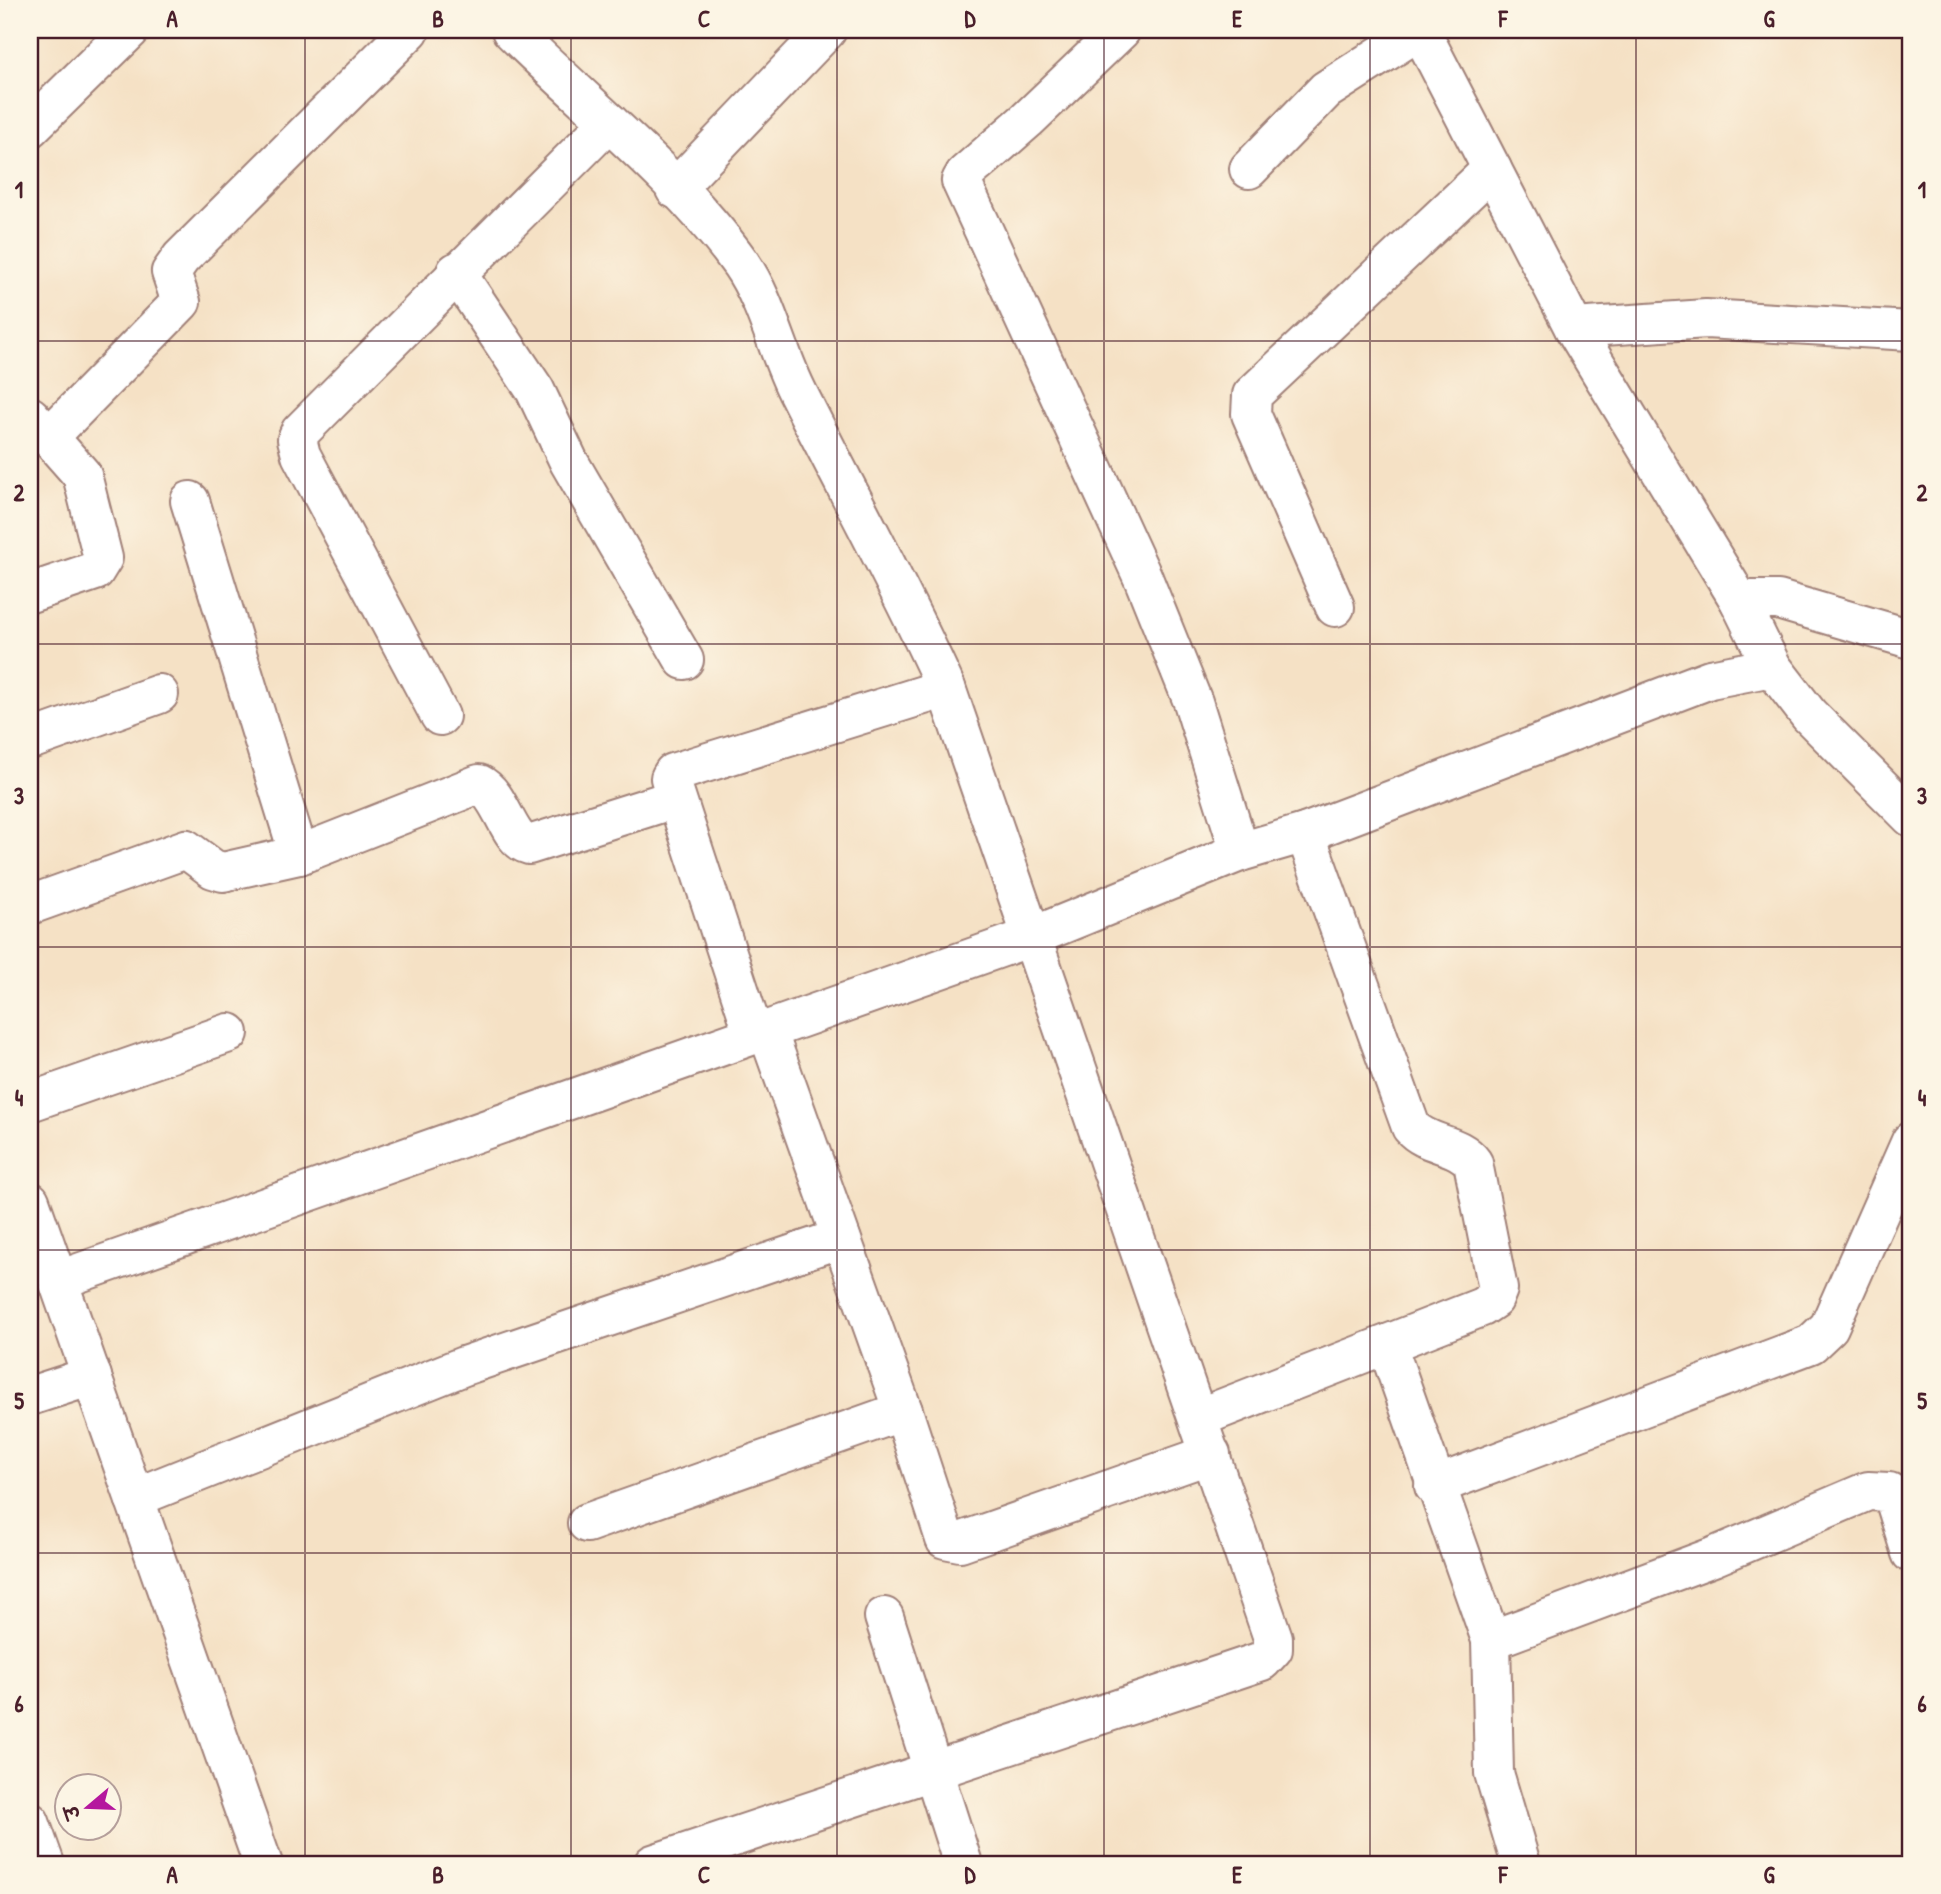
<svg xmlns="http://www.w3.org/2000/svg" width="1941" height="1894" viewBox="0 0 1941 1894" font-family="'Patrick Hand','Playpen Sans Deva',sans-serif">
<rect width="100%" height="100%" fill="#fcf5e5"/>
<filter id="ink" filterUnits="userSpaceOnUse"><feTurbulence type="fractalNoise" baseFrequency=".0143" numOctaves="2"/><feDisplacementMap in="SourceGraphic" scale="14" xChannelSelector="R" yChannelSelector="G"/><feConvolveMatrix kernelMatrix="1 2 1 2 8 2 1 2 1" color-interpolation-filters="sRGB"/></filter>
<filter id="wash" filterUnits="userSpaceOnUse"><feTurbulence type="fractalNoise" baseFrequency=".00686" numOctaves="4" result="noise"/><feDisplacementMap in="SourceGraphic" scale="28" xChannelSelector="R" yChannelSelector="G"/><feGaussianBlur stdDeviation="1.57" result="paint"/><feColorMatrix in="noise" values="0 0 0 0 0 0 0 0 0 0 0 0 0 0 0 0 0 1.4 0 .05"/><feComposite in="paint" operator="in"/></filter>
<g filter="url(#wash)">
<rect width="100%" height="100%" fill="#f5e1c5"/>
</g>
<g filter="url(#ink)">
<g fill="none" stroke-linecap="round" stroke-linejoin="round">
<g stroke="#a08078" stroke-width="42">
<g id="minor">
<path d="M511,30C586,105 679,177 741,264C768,303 777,353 799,395C848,493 901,588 946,688L1273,1638V1649L1262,1661L653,1864"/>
<path d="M1121,30L1027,120L965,174L961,181L1143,578L1193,702L1240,852"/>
<path d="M30,128L130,30"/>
<path d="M1249,169L1326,90L1420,30"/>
<path d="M675,189L827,30"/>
<path d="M456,272L535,390L569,462L684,660"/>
<path d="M1574,328L1706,319L1911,331"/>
<path d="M30,416L82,475L103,558L95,571L30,593"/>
<path d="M50,436L181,302L171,272L181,258L410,30"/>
<path d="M190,501L299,855"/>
<path d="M1739,600H1778L1911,639"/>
<path d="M1335,607L1251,414L1252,395L1492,169"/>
<path d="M440,716L301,455L297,439L300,432L609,122"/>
<path d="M30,740L159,694"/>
<path d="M30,905L186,849L213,869L223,872L299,855L479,784C502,795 507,840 529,845L674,799"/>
<path d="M767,1030L903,1411L945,1539L960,1542L1211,1454"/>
<path d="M754,1035L670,778L673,773L946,688"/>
<path d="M30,1102L229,1033"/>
<path d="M30,1201L263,1864"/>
<path d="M59,1280L1031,937L1240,852L1305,833L1710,679L1772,667"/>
<path d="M1387,1345L1491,1640L1494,1773L1521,1864"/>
<path d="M30,1396L92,1376"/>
<path d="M1198,1418L1482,1307L1494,1299L1498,1289L1473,1163C1458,1142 1427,1146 1411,1127L1305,833"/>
<path d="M1434,1486L1811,1344L1829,1327L1911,1141"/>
<path d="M134,1498L464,1366L841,1238"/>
<path d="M587,1523L903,1411"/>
<path d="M884,1617L963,1864"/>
<path d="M1491,1640L1713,1557L1868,1491L1889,1492L1894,1498L1911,1553"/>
<path d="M30,1822L45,1864"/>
</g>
</g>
<g stroke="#a08078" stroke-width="42">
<path id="highway" d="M1420,30L1574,328L1739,600L1772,667L1809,715L1911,817"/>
</g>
<use href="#minor" stroke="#fff" stroke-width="38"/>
<use href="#highway" stroke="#fff" stroke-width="38"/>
</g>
</g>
<path fill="none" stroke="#4a1f2b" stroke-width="2" stroke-opacity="0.55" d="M305,30V1864M571,30V1864M837,30V1864M1104,30V1864M1370,30V1864M1636,30V1864M30,341H1911M30,644H1911M30,947H1911M30,1250H1911M30,1553H1911"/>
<rect width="1941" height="1894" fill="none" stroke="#fcf5e5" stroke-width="77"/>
<g transform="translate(88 1807) rotate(251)"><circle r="33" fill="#fcf5e5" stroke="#b59f9b" stroke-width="2"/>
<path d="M0-5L12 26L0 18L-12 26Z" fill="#b5179e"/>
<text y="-10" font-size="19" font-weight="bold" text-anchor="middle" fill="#4a1f2b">उ</text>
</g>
<rect x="38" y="38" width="1864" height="1818" fill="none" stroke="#4a1f2b" stroke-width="2.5"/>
<g font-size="23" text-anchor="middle" font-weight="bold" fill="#4a1f2b">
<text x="172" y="27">A</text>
<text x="438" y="27">B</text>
<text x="704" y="27">C</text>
<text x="970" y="27">D</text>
<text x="1237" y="27">E</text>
<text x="1503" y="27">F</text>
<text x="1769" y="27">G</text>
<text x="19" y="198">1</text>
<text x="1922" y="198">1</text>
<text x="19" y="501">2</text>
<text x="1922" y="501">2</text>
<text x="19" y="804">3</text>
<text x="1922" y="804">3</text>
<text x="19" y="1106">4</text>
<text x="1922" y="1106">4</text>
<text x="19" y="1409">5</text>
<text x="1922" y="1409">5</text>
<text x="19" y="1712">6</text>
<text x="1922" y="1712">6</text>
<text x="172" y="1883">A</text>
<text x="438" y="1883">B</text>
<text x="704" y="1883">C</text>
<text x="970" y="1883">D</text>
<text x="1237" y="1883">E</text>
<text x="1503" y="1883">F</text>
<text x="1769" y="1883">G</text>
</g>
</svg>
